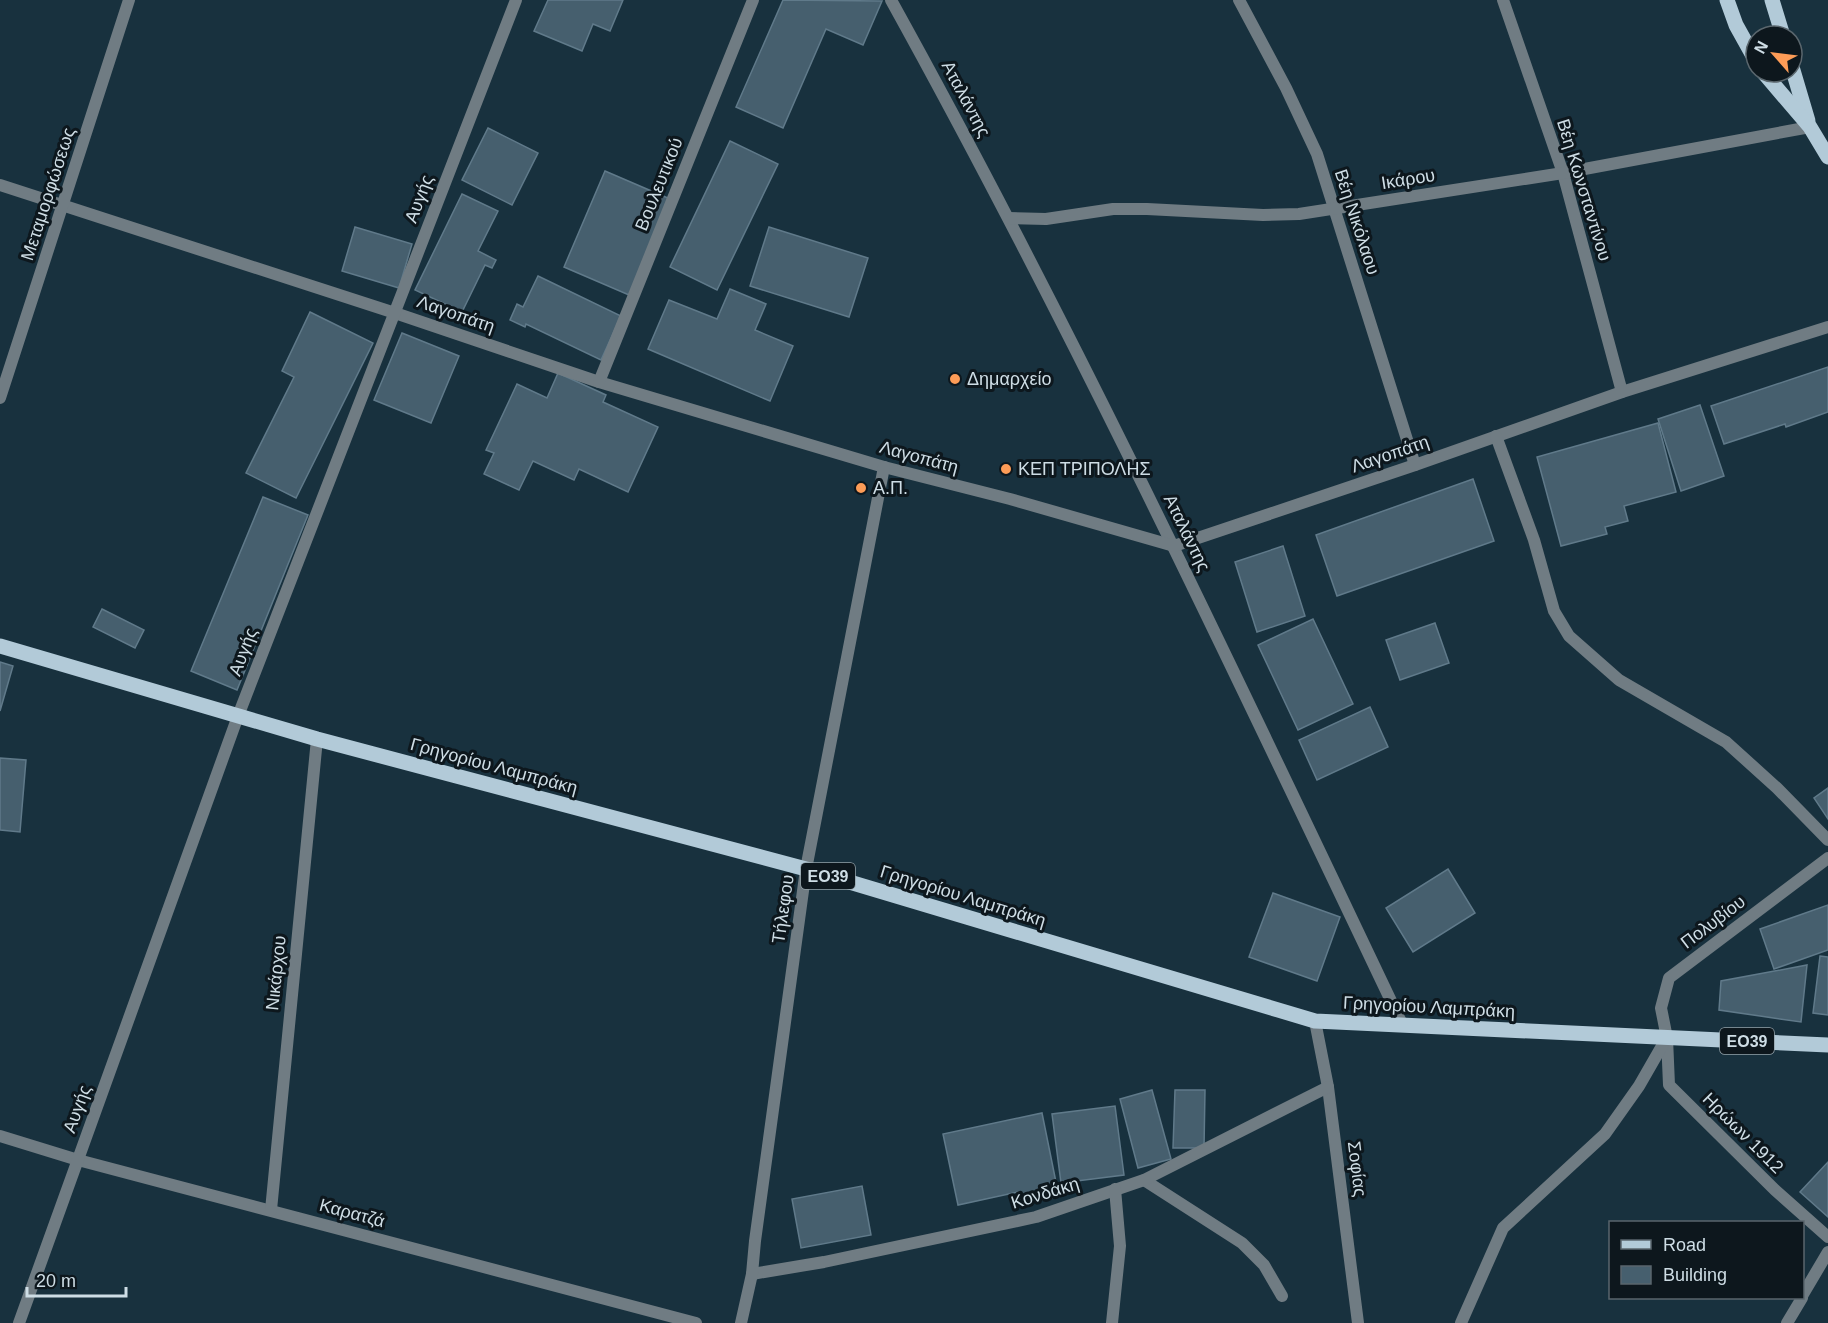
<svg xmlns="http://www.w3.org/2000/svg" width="1828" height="1323" viewBox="0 0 1828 1323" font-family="Arial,sans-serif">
<rect width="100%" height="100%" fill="#18313e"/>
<g fill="#465f6e" stroke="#607a8a" stroke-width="1.5">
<path d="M548,0H623L610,31L593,24L582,51L534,31Z"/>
<path d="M783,0L882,1L863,45L826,29L783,128L736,107Z"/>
<path d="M488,128L538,153L512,205L462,180Z"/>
<path d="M730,141L778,164L717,290L670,267Z"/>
<path d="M605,171L670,199L629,295L564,267Z"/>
<path d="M462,194L498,211L478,251L496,260L492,268L485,265L462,312L415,290Z"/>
<path d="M355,227L412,244L399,288L342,271Z"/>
<path d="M769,227L868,258L849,317L750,286Z"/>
<path d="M538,276L621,316L601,360L526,324L525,327L510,320L517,304L523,307Z"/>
<path d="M730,289L766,304L755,330L793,346L770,401L648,349L669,300L717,319Z"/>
<path d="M310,312L373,343L296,498L246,473L294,377L282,371Z"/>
<path d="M402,333L459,356L431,423L374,400Z"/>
<path d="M1828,367V412L1786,427L1785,424L1724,444L1711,406Z"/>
<path d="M558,373L606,395L603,402L658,427L628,492L579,469L574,480L533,461L519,490L484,474L494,453L486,450L517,384L547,398Z"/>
<path d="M1700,405L1724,476L1681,491L1658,419Z"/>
<path d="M1658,423L1676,492L1624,506L1628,521L1605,527L1607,534L1561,546L1537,457Z"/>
<path d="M1473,479L1494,541L1337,596L1316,535Z"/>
<path d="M263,497L308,515L237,690L191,671Z"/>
<path d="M1283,546L1305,616L1257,632L1235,562Z"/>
<path d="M102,609L144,630L135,648L93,627Z"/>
<path d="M1313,619L1353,704L1298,730L1258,645Z"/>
<path d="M1435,623L1449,663L1400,680L1386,640Z"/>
<path d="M0,662L13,666L0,711Z"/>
<path d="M1370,707L1388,747L1317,780L1299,740Z"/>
<path d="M0,758L26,760L20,832L0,830Z"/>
<path d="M1828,788V819L1814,798Z"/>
<path d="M1448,869L1475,913L1413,952L1386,908Z"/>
<path d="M1273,893L1340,917L1317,981L1249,957Z"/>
<path d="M1828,905V950L1774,969L1760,929Z"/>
<path d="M1820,956L1828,957V1015L1813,1013Z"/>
<path d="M1807,965L1801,1022L1719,1010L1721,981Z"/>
<path d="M1152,1090L1171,1159L1138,1168L1120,1099Z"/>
<path d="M1175,1090H1205L1204,1148H1173Z"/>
<path d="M1115,1106L1124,1175L1061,1183L1052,1114Z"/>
<path d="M1042,1113L1059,1197L1021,1204L1018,1192L958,1205L943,1134Z"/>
<path d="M1828,1162V1217L1800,1192Z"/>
<path d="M862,1186L871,1235L801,1248L792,1199Z"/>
</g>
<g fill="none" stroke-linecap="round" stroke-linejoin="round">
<g stroke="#707c83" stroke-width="12">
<path d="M891,0C1076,334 1238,680 1402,1024"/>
<path d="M1239,0L1286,88L1317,154L1415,465"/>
<path d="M1503,0L1563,173L1622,392"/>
<path d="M0,185L395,313L599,382L884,467L1010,499L1174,546L1415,465L1622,392L1828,327"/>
<path d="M1009,218L1046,219L1113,209H1147L1263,215L1299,214L1563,173L1810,127"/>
<path d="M599,382L753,0"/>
<path d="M0,398L129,0"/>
<path d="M1496,436L1534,540L1554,611L1569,636L1619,680L1726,742L1777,788L1828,840"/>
<path d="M1828,858L1669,978L1661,1008L1667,1038L1669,1085L1775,1190L1828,1237"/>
<path d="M1315,1021L1328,1087L1358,1323"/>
<path d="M0,1136L78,1160L696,1323"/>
<path d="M1144,1180L1242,1243L1264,1265L1282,1296"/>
<path d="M271,1210L317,739"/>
<path d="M752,1274L824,1262L1036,1217L1144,1180L1328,1087"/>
<path d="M1802,1296L1828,1252"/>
<path d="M19,1323L238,716L516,0"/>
<path d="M741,1323L752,1274L755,1241L806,869L884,467"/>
<path d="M1112,1323L1120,1246L1115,1189"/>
<path d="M1461,1323L1503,1228L1605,1134L1639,1086L1666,1039"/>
<path d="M1787,1323L1802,1298"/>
</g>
<g stroke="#b2cad8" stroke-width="15">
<path d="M1727,0L1736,25L1756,61"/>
<path d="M1772,0L1783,36"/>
<path d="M1792,67L1808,121"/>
<path d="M1763,72L1810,127L1828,157"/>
<path d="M0,646L317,739L806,869L1315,1021L1828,1045"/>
</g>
</g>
<g fill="#fd9c57" stroke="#0d171d" stroke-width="2">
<circle cx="955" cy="379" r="6"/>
<circle cx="1006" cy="469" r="6"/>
<circle cx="861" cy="488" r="6"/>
</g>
<g text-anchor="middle" stroke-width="6" stroke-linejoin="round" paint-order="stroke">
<g fill="#0d171d" stroke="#94a2a9" stroke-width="1.5">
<rect x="801" y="863" width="54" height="26" rx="4.5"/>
<rect x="1720" y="1028" width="54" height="26" rx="4.5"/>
</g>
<g font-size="16" font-weight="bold" fill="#cedde5">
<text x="828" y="882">ΕΟ39</text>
<text x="1747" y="1047">ΕΟ39</text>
</g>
<g font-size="18" fill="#cedde5" stroke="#0d171d">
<text transform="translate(966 99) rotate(62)" y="6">Αταλάντης</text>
<text transform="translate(1408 179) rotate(-9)" y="6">Ικάρου</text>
<text transform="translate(659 184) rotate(-68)" y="6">Βουλευτικού</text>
<text transform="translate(1584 190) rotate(73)" y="6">Βέη Κωνσταντίνου</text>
<text transform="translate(48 194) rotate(-72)" y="6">Μεταμορφώσεως</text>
<text transform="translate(419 199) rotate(-69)" y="6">Αυγής</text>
<text transform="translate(1357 222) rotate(72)" y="6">Βέη Νικόλαου</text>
<text transform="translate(456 314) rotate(19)" y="6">Λαγοπάτη</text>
<text transform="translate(1390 454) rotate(-19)" y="6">Λαγοπάτη</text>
<text transform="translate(919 457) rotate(15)" y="6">Λαγοπάτη</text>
<text transform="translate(1187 533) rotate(64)" y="6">Αταλάντης</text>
<text transform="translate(243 652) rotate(-69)" y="6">Αυγής</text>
<text transform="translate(494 766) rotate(15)" y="6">Γρηγορίου Λαμπράκη</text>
<text transform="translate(963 896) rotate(17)" y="6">Γρηγορίου Λαμπράκη</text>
<text transform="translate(783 909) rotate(-82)" y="6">Τήλεφου</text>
<text transform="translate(1713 922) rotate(-37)" y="6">Πολυβίου</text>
<text transform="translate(276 973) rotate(-84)" y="6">Νικάρχου</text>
<text transform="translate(1429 1007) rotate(3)" y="6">Γρηγορίου Λαμπράκη</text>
<text transform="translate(77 1109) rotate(-70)" y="6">Αυγής</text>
<text transform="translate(1743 1133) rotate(45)" y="6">Ηρώων 1912</text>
<text transform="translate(1357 1169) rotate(83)" y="6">Σοφίας</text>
<text transform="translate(1045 1193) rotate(-17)" y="6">Κονδάκη</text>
<text transform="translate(352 1213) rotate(15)" y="6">Καρατζά</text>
</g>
<g font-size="18" fill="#cedde5" stroke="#0d171d" text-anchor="start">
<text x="967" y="385">Δημαρχείο</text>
<text x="1018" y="475">ΚΕΠ ΤΡΙΠΟΛΗΣ</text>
<text x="873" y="494">Α.Π.</text>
</g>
</g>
<rect x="1609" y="1221" width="195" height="78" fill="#0d171d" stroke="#5a666d" stroke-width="1.5"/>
<rect x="1621" y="1240" width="30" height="9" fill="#b2cad8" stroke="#5a666d" stroke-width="1.5"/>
<text x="1663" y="1251" font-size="18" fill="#cedde5">Road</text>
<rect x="1621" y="1266" width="30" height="18" fill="#465f6e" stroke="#5a666d" stroke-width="1.5"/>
<text x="1663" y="1281" font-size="18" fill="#cedde5">Building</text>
<g transform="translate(1774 54) rotate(298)"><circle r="28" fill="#0d171d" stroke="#5a666d" stroke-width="1.5"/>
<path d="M0-4.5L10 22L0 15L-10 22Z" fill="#fd9c57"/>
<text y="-9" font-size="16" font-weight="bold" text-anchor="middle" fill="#cedde5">N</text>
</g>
<path d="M27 1287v9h99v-9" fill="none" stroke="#cedde5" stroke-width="3"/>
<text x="36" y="1287" font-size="18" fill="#cedde5" stroke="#0d171d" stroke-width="4.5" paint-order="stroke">20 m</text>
</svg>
